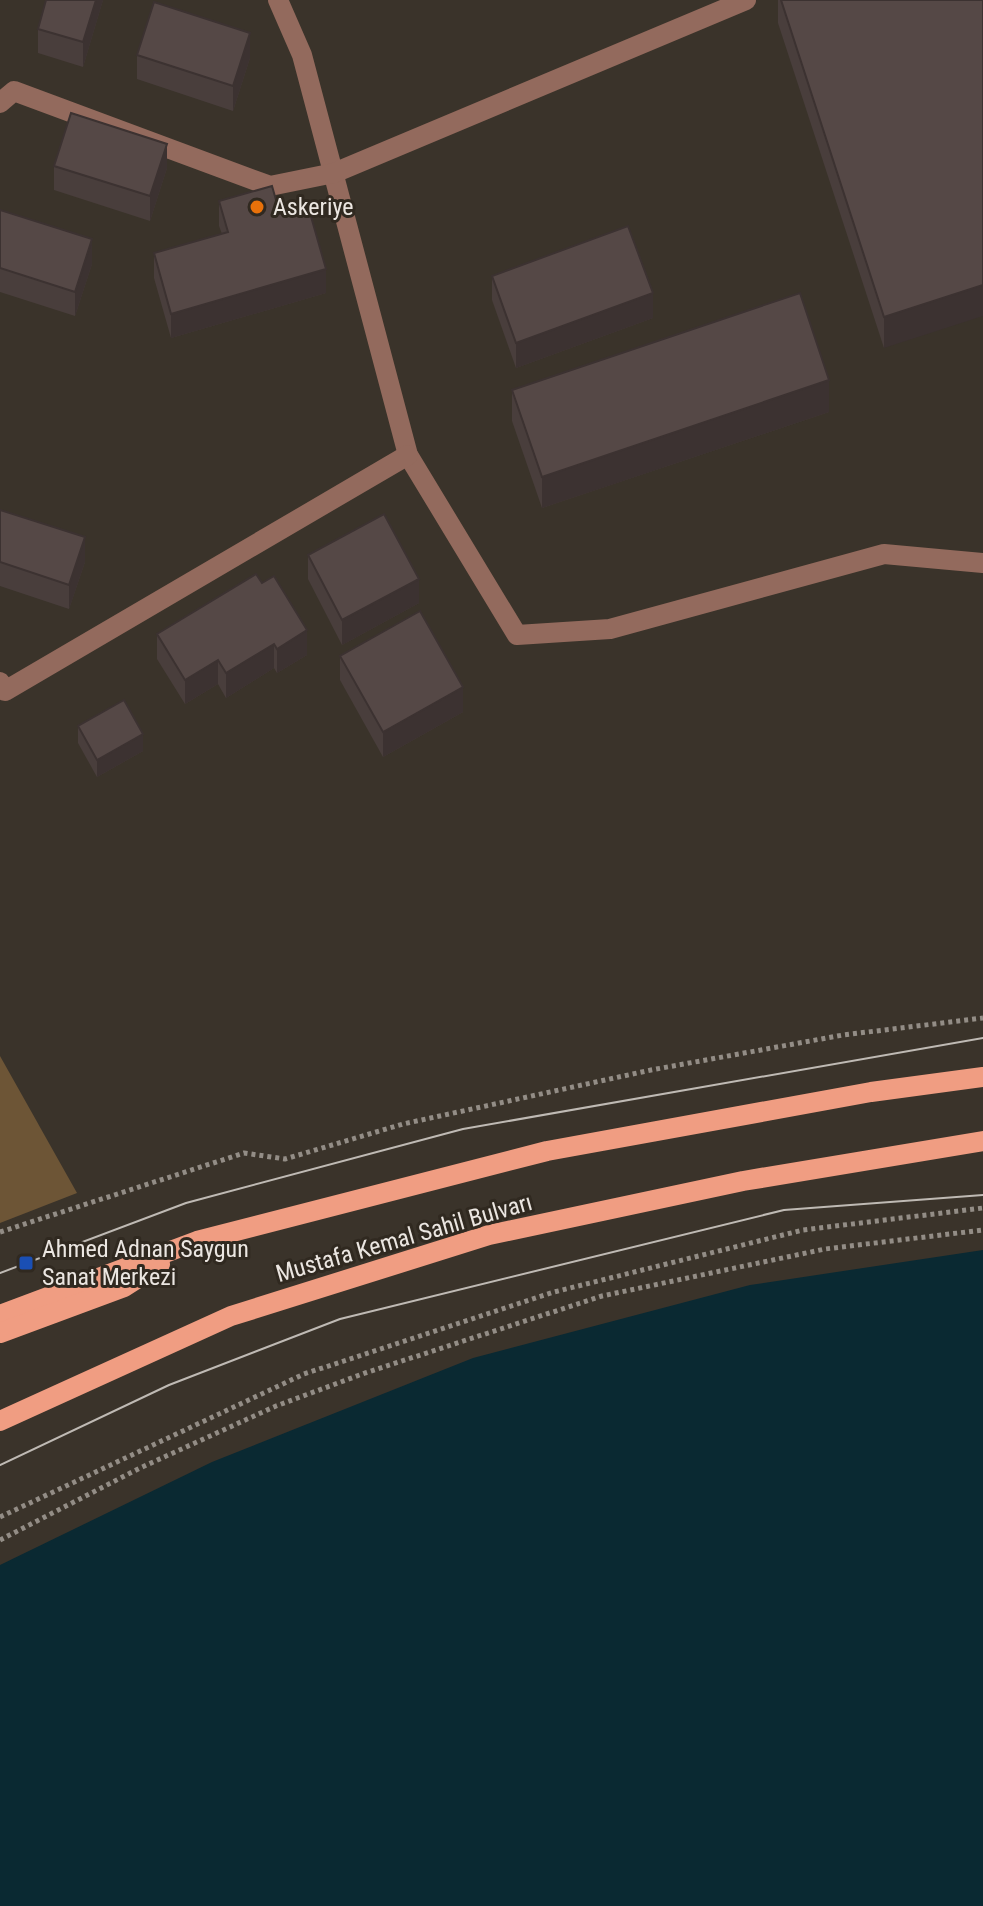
<svg xmlns="http://www.w3.org/2000/svg" width="983" height="1906" viewBox="0 0 983 1906" font-family="'Roboto Condensed',sans-serif">
<rect width="100%" height="100%" fill="#3a332a"/>
<path fill="#6d5536" d="M0,1056L77,1193L0,1223Z"/>
<path fill="#0a2932" d="M983,1250V1906H0V1565L212,1462L473,1358L750,1285Z"/>
<g fill="none" stroke-linecap="round" stroke-linejoin="round">
<g stroke="#938d86" stroke-width="5" stroke-dasharray="4 4" stroke-linecap="butt">
<path d="M0,1232L244,1153L285,1159L403,1124L651,1070L843,1035L983,1018"/>
<path d="M0,1517L304,1374L554,1292L803,1230L983,1208"/>
<path d="M0,1540L140,1468L276,1406L365,1373L602,1296L825,1249L983,1230"/>
</g>
<g stroke="#936a5d" stroke-width="20">
<path d="M278,0L302,55L408,455L517,635L610,629L884,554L983,563"/>
<path d="M0,103L14,91L270,186L334,173L746,0"/>
<path d="M0,682L5,691L408,455"/>
</g>
<g stroke="#f09d82" stroke-width="20">
<path d="M0,1315L197,1241L547,1151L871,1092L983,1077"/>
<path d="M0,1333L124,1287L160,1264"/>
<path d="M0,1421L231,1316L489,1235L743,1181L983,1141"/>
</g>
<g stroke="#bfbab4" stroke-width="2">
<path d="M0,1273L186,1203L463,1129L983,1038"/>
<path d="M0,1465L169,1385L340,1319L784,1210L983,1195"/>
</g>
</g>
<g fill="#493e3c">
<path d="M103,0L83,67L38,53V29Z"/>
<path d="M778,0H983L884,348L778,23Z"/>
<path d="M137,55L250,58L233,111L137,79Z"/>
<path d="M54,166L167,168L150,221L54,190Z"/>
<path d="M219,201L280,214L326,293L171,338L154,278V253L222,234L219,226Z"/>
<path d="M0,210L92,264L75,316L0,292Z"/>
<path d="M492,276L653,318L516,368L492,300Z"/>
<path d="M512,390L829,412L542,508L512,421Z"/>
<path d="M0,510L85,562L69,609L0,586Z"/>
<path d="M308,555L419,603L342,645L308,579Z"/>
<path d="M256,574L307,655L277,673L274,668L226,698L218,684L185,704L157,659V634Z"/>
<path d="M340,656L463,712L383,757L340,680Z"/>
<path d="M78,726L143,751L97,777L78,743Z"/>
</g>
<g fill="#3c3231">
<path d="M96,0H103L83,67V42Z"/>
<path d="M250,33V58L233,111V86Z"/>
<path d="M167,144V168L150,221V196Z"/>
<path d="M92,239V264L75,316V292Z"/>
<path d="M326,269V293L171,338V314Z"/>
<path d="M983,285V316L884,348V317Z"/>
<path d="M653,293V318L516,368V343Z"/>
<path d="M829,380V412L542,508V477Z"/>
<path d="M85,537V562L69,609V585Z"/>
<path d="M419,579V603L342,645V620Z"/>
<path d="M307,630V655L277,673V649Z"/>
<path d="M274,644V668L226,698V673Z"/>
<path d="M218,660V684L185,704V680Z"/>
<path d="M463,687V712L383,757V732Z"/>
<path d="M143,734V751L97,777V760Z"/>
</g>
<g fill="#554846" stroke="#3c3231" stroke-width="2">
<path d="M46,0H96L83,42L38,29Z"/>
<path d="M781,0H983V285L884,317Z"/>
<path d="M154,2L250,33L233,86L137,55Z"/>
<path d="M71,113L167,144L150,196L54,166Z"/>
<path d="M272,186L280,214L308,206L326,269L171,314L154,253L228,232L219,201Z"/>
<path d="M0,210L92,239L75,292L0,268Z"/>
<path d="M628,226L653,293L516,343L492,276Z"/>
<path d="M800,293L829,380L542,477L512,390Z"/>
<path d="M0,510L85,537L69,585L0,562Z"/>
<path d="M384,514L419,579L342,620L308,555Z"/>
<path d="M256,574L262,583L274,576L307,630L277,649L274,644L226,673L218,660L185,680L157,634Z"/>
<path d="M420,611L463,687L383,732L340,656Z"/>
<path d="M124,700L143,734L97,760L78,726Z"/>
</g>
<circle fill="#e8710a" stroke="#302920" stroke-width="3" cx="257" cy="207" r="8"/>
<rect fill="#1a4fb4" stroke="#302920" stroke-width="3" x="18" y="1255" width="16" height="16" rx="4"/>
<g text-anchor="middle" stroke-width="6" stroke-linejoin="round" paint-order="stroke">
<g font-size="24" fill="#ebe6e1" stroke="#302920" text-anchor="start">
<text x="273" y="215">Askeriye</text>
<text x="42" y="1257">Ahmed Adnan Saygun<tspan x="42" dy="28">Sanat Merkezi</tspan></text>
</g>
<g font-size="24" fill="#ebe6e1" stroke="#302920">
<text transform="translate(404 1238) rotate(-16)" y="8">Mustafa Kemal Sahil Bulvarı</text>
</g>
</g>
</svg>
